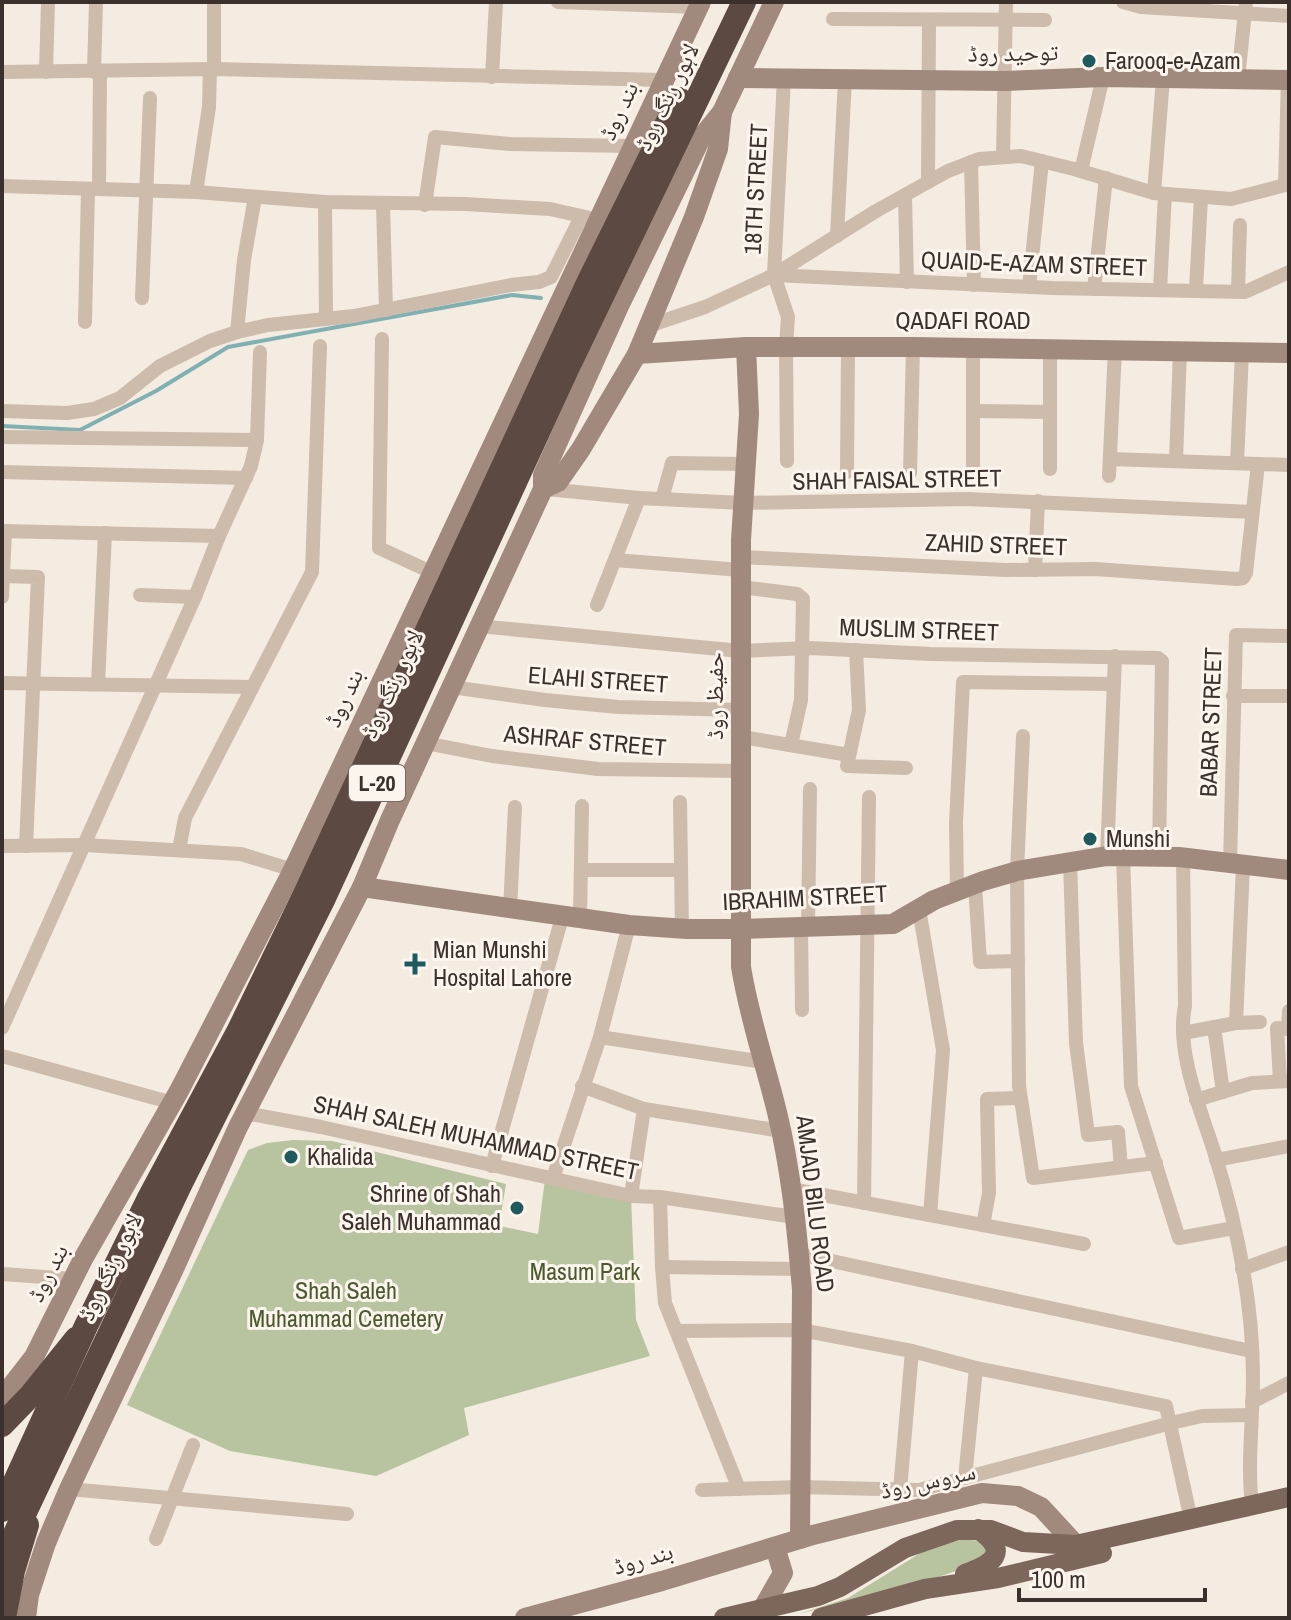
<svg xmlns="http://www.w3.org/2000/svg" width="1291" height="1620" viewBox="0 0 1291 1620" font-family="'Archivo Narrow','Noto Naskh Arabic',sans-serif">
<rect width="100%" height="100%" fill="#f4ebe1"/>
<g fill="#b8c4a0">
<path d="M293,1140L332,1141L506,1184L499,1226L538,1234L545,1179L631,1196L636,1320L650,1356L464,1408L469,1435L376,1476L230,1451L127,1405L248,1150L267,1143Z"/>
<path d="M957,1539L982,1541L989,1549L974,1565L923,1582L799,1614L848,1598L922,1552Z"/>
</g>
<g fill="none" stroke-linecap="round" stroke-linejoin="round">
<path stroke="#7fb0b2" stroke-width="4" d="M2,426L80,430L156,391L228,347L512,295L541,298"/>
<g stroke="#cdbbac" stroke-width="14">
<path d="M558,2L698,7"/>
<path d="M1123,2L1141,7L1289,16"/>
<path d="M833,19L1045,20"/>
<path d="M214,69V2"/>
<path d="M2,72L214,69L662,80"/>
<path d="M46,72L48,2"/>
<path d="M94,72L96,2"/>
<path d="M492,77L496,2"/>
<path d="M784,78L774,275L788,317L786,347L787,461"/>
<path d="M1238,79L1246,2"/>
<path d="M1003,157L1006,2"/>
<path d="M971,162L974,285"/>
<path d="M1081,171L1103,77"/>
<path d="M928,182L929,20"/>
<path d="M1285,185L1288,80"/>
<path d="M2,186L196,192L325,202L465,204L550,209L590,218"/>
<path d="M99,189L100,72"/>
<path d="M196,192L209,107L210,69"/>
<path d="M1154,193L1163,78"/>
<path d="M905,195L907,282"/>
<path d="M325,202L326,318"/>
<path d="M383,204L386,310"/>
<path d="M425,205L435,137L510,144L631,146"/>
<path d="M837,236L845,79"/>
<path d="M774,275L1052,288L1245,292L1289,272"/>
<path d="M1029,287L1042,161"/>
<path d="M1094,289L1106,178"/>
<path d="M1160,290L1165,194"/>
<path d="M1196,290L1201,197"/>
<path d="M1238,291L1240,225"/>
<path d="M142,298L150,98"/>
<path d="M85,322L88,190"/>
<path d="M648,326L705,307L774,275L876,211L948,171L979,159L1021,156L1074,169L1154,193L1231,199L1289,184"/>
<path d="M237,332L244,260L255,197"/>
<path d="M382,339L379,548L431,572"/>
<path d="M973,347V472"/>
<path d="M1050,348V469"/>
<path d="M2,411L67,413L94,409L120,398L160,366L210,341L237,332L268,325L354,316L511,285L539,282L551,277L581,217"/>
<path d="M973,411L1050,412"/>
<path d="M2,437L257,440L251,466L219,536L195,597L2,1028"/>
<path d="M257,440L260,352"/>
<path d="M1110,459L1289,465"/>
<path d="M1176,461L1180,351"/>
<path d="M1237,463L1242,353"/>
<path d="M2,472L246,478"/>
<path d="M847,472L848,347"/>
<path d="M910,473L913,347"/>
<path d="M1109,476L1115,349"/>
<path d="M546,489L639,498L743,503L966,499L1252,512"/>
<path d="M662,499L672,463L745,464"/>
<path d="M2,531L219,536"/>
<path d="M741,557L1005,570L1095,569L1237,579L1243,578L1246,573L1258,464"/>
<path d="M615,560L741,570"/>
<path d="M1035,570L1038,501"/>
<path d="M3,576L38,577L26,846"/>
<path d="M741,587L797,594L803,599L801,700L791,745"/>
<path d="M140,595L195,597"/>
<path d="M2,597L5,531"/>
<path d="M597,605L639,498"/>
<path d="M478,626L741,651L810,648L931,654L1158,658L1162,661L1159,857"/>
<path d="M856,650L859,710L847,766L906,768"/>
<path d="M2,683L252,687"/>
<path d="M98,684L105,533"/>
<path d="M451,687L545,700L618,707L741,710"/>
<path d="M1233,696H1289"/>
<path d="M1023,736L1017,871L1019,1086L1033,1178L1156,1163"/>
<path d="M742,737L849,755"/>
<path d="M425,743L492,756L598,769L742,771"/>
<path d="M680,802L682,929"/>
<path d="M2,846L84,845L241,854L293,870"/>
<path d="M179,850L185,818L312,572L320,346"/>
<path d="M1107,856L1115,656"/>
<path d="M1123,856L1131,1086L1179,1238L1234,1228"/>
<path d="M1183,857L1185,1006C1176,1050 1199,1106 1213,1148C1236,1221 1253,1301 1253,1377C1253,1421 1247,1462 1252,1506"/>
<path d="M1070,862L1076,1043L1088,1135L1118,1132L1121,1167"/>
<path d="M1230,863L1236,635L1289,636"/>
<path d="M581,870H681"/>
<path d="M975,885L980,962L1018,961"/>
<path d="M957,892L956,822L963,682L1114,684"/>
<path d="M919,909L943,1050L930,1215"/>
<path d="M510,910L515,807"/>
<path d="M580,917L582,806"/>
<path d="M801,927L802,1010"/>
<path d="M808,927L810,789"/>
<path d="M1236,1023L1243,865"/>
<path d="M1214,1027L1223,1092"/>
<path d="M1183,1033L1236,1023L1260,1022"/>
<path d="M600,1037L763,1062"/>
<path d="M2,1056L173,1103"/>
<path d="M1280,1081L1277,1028L1288,1029L1289,1011"/>
<path d="M582,1086L644,1109L781,1131"/>
<path d="M1196,1100L1252,1083L1289,1081"/>
<path d="M245,1113L321,1127L631,1196L660,1197L794,1217"/>
<path d="M1216,1160L1289,1146"/>
<path d="M492,1166L563,914"/>
<path d="M553,1178L600,1037L629,925"/>
<path d="M791,1189L1084,1244"/>
<path d="M631,1196L644,1109"/>
<path d="M660,1197L662,1267"/>
<path d="M864,1203L869,797"/>
<path d="M983,1225L989,1193L987,1099L1020,1098"/>
<path d="M799,1254L1251,1351"/>
<path d="M1242,1269L1289,1252"/>
<path d="M2,1274L73,1279"/>
<path d="M677,1331L801,1330L912,1351L976,1368L1166,1406L1191,1520"/>
<path d="M1252,1402L1289,1383"/>
<path d="M965,1478L976,1368"/>
<path d="M69,1489L347,1514"/>
<path d="M739,1489L665,1303L662,1267L800,1269"/>
<path d="M702,1490L799,1487L919,1490L1171,1423L1202,1416L1251,1415"/>
<path d="M900,1490L912,1351"/>
<path d="M156,1539L193,1445"/>
</g>
<g stroke="#a18a7d" stroke-width="20">
<path d="M738,78L1005,81L1103,77L1289,80"/>
<path d="M746,347L749,414L741,540V967C749,1017 765,1063 777,1112C791,1170 797,1230 802,1290L800,1539"/>
<path d="M637,354L746,347H913L1289,353"/>
<path d="M543,489L558,482L581,449L637,354L694,217L718,149L722,112"/>
<path d="M362,887L629,925L687,929H739L893,924L934,900L983,881L1017,871L1107,856L1179,857L1289,870"/>
<path d="M2,1398L34,1357L83,1259L179,1091L293,870L701,2"/>
<path d="M763,1608L783,1573L775,1547"/>
<path d="M26,1618L29,1595L46,1543L69,1489L173,1271L238,1127L362,887L390,820L543,489V475L620,304L701,138L722,112L774,2"/>
<path d="M525,1618L662,1581L813,1535L982,1493L1018,1496L1041,1507L1076,1545"/>
</g>
<g stroke="#7d675c" stroke-width="20">
<path d="M965,1574C993,1564 1011,1552 978,1529"/>
<path d="M724,1618L818,1596L840,1587L905,1548L957,1530H991L1023,1542L1076,1545L1289,1497"/>
<path d="M821,1618L925,1589L998,1578L1102,1553"/>
</g>
<g stroke="#5c4a42" stroke-width="24">
<path d="M2,1425L31,1395L76,1339"/>
<path d="M4,1618L13,1571L27,1525"/>
</g>
<g stroke="#5c4a42" stroke-width="24">
<path d="M2,1510L86,1326L148,1200L238,1032L306,892L588,283L679,99"/>
<path d="M2,1561L180,1185L324,898L568,367L744,2"/>
</g>
</g>
<g fill="#1f5a5e" stroke="#fbf5ee" stroke-width="3">
<circle cx="1089" cy="61" r="8"/>
<circle cx="1090" cy="839" r="8"/>
<path d="M411 952h8v8h8v8h-8v8h-8v-8h-8v-8h8z"/>
<circle cx="291" cy="1157" r="8"/>
<circle cx="517" cy="1208" r="8"/>
</g>
<g text-anchor="middle" stroke-width="6" stroke-linejoin="round" paint-order="stroke">
<rect fill="#fbf5ee" stroke="#756b66" stroke-width="2" x="349" y="765" width="56" height="36" rx="6"/>
<g font-size="22" font-weight="bold" fill="#3b302b">
<text x="377" y="791">L-20</text>
</g>
<g font-size="24" fill="#3b302b" stroke="#fbf5ee">
<text transform="translate(1013 53) rotate(-1)" y="8">توحید روڈ</text>
<text transform="translate(667 97) rotate(-64)" y="8">لاہور رنگ روڈ</text>
<text transform="translate(619 111) rotate(-65)" y="8">بند روڈ</text>
<text transform="translate(756 189) rotate(-87)" y="8">18TH STREET</text>
<text transform="translate(1034 264) rotate(2)" y="8">QUAID-E-AZAM STREET</text>
<text x="963" y="329">QADAFI ROAD</text>
<text transform="translate(897 480) rotate(-1)" y="8">SHAH FAISAL STREET</text>
<text transform="translate(996 545) rotate(2)" y="8">ZAHID STREET</text>
<text transform="translate(919 630) rotate(2)" y="8">MUSLIM STREET</text>
<text transform="translate(598 680) rotate(4)" y="8">ELAHI STREET</text>
<text transform="translate(392 684) rotate(-65)" y="8">لاہور رنگ روڈ</text>
<text transform="translate(715 696) rotate(-90)" y="8">حفیظ روڈ</text>
<text transform="translate(344 698) rotate(-65)" y="8">بند روڈ</text>
<text transform="translate(1211 722) rotate(-88)" y="8">BABAR STREET</text>
<text transform="translate(585 741) rotate(5)" y="8">ASHRAF STREET</text>
<text transform="translate(805 898) rotate(-3)" y="8">IBRAHIM STREET</text>
<text transform="translate(476 1138) rotate(12)" y="8">SHAH SALEH MUHAMMAD STREET</text>
<text transform="translate(815 1204) rotate(83)" y="8">AMJAD BILU ROAD</text>
<text transform="translate(110 1267) rotate(-64)" y="8">لاہور رنگ روڈ</text>
<text transform="translate(48 1273) rotate(-63)" y="8">بند روڈ</text>
<text transform="translate(928 1481) rotate(-12)" y="8">سروس روڈ</text>
<text transform="translate(643 1559) rotate(-16)" y="8">بند روڈ</text>
</g>
<g font-size="24" fill="#3b302b" stroke="#fbf5ee" text-anchor="start">
<text x="1105" y="69">Farooq-e-Azam</text>
<text x="1106" y="847">Munshi</text>
<text x="433" y="958">Mian Munshi<tspan x="433" dy="28">Hospital Lahore</tspan></text>
<text x="307" y="1165">Khalida</text>
<text x="501" y="1202" text-anchor="end">Shrine of Shah<tspan x="501" dy="28">Saleh Muhammad</tspan></text>
</g>
<g font-size="24" fill="#4a5a2e" stroke="#fbf5ee">
<text x="585" y="1280">Masum Park</text>
<text x="346" y="1299">Shah Saleh<tspan x="346" dy="28">Muhammad Cemetery</tspan></text>
</g>
</g>
<rect width="1291" height="1620" fill="none" stroke="#3b302b" stroke-width="8"/>
<path d="M1019 1588v12h186v-12" fill="none" stroke="#3b302b" stroke-width="4"/>
<text x="1031" y="1588" font-size="24" fill="#3b302b" stroke="#fbf5ee" stroke-width="6" paint-order="stroke">100 m</text>
</svg>
